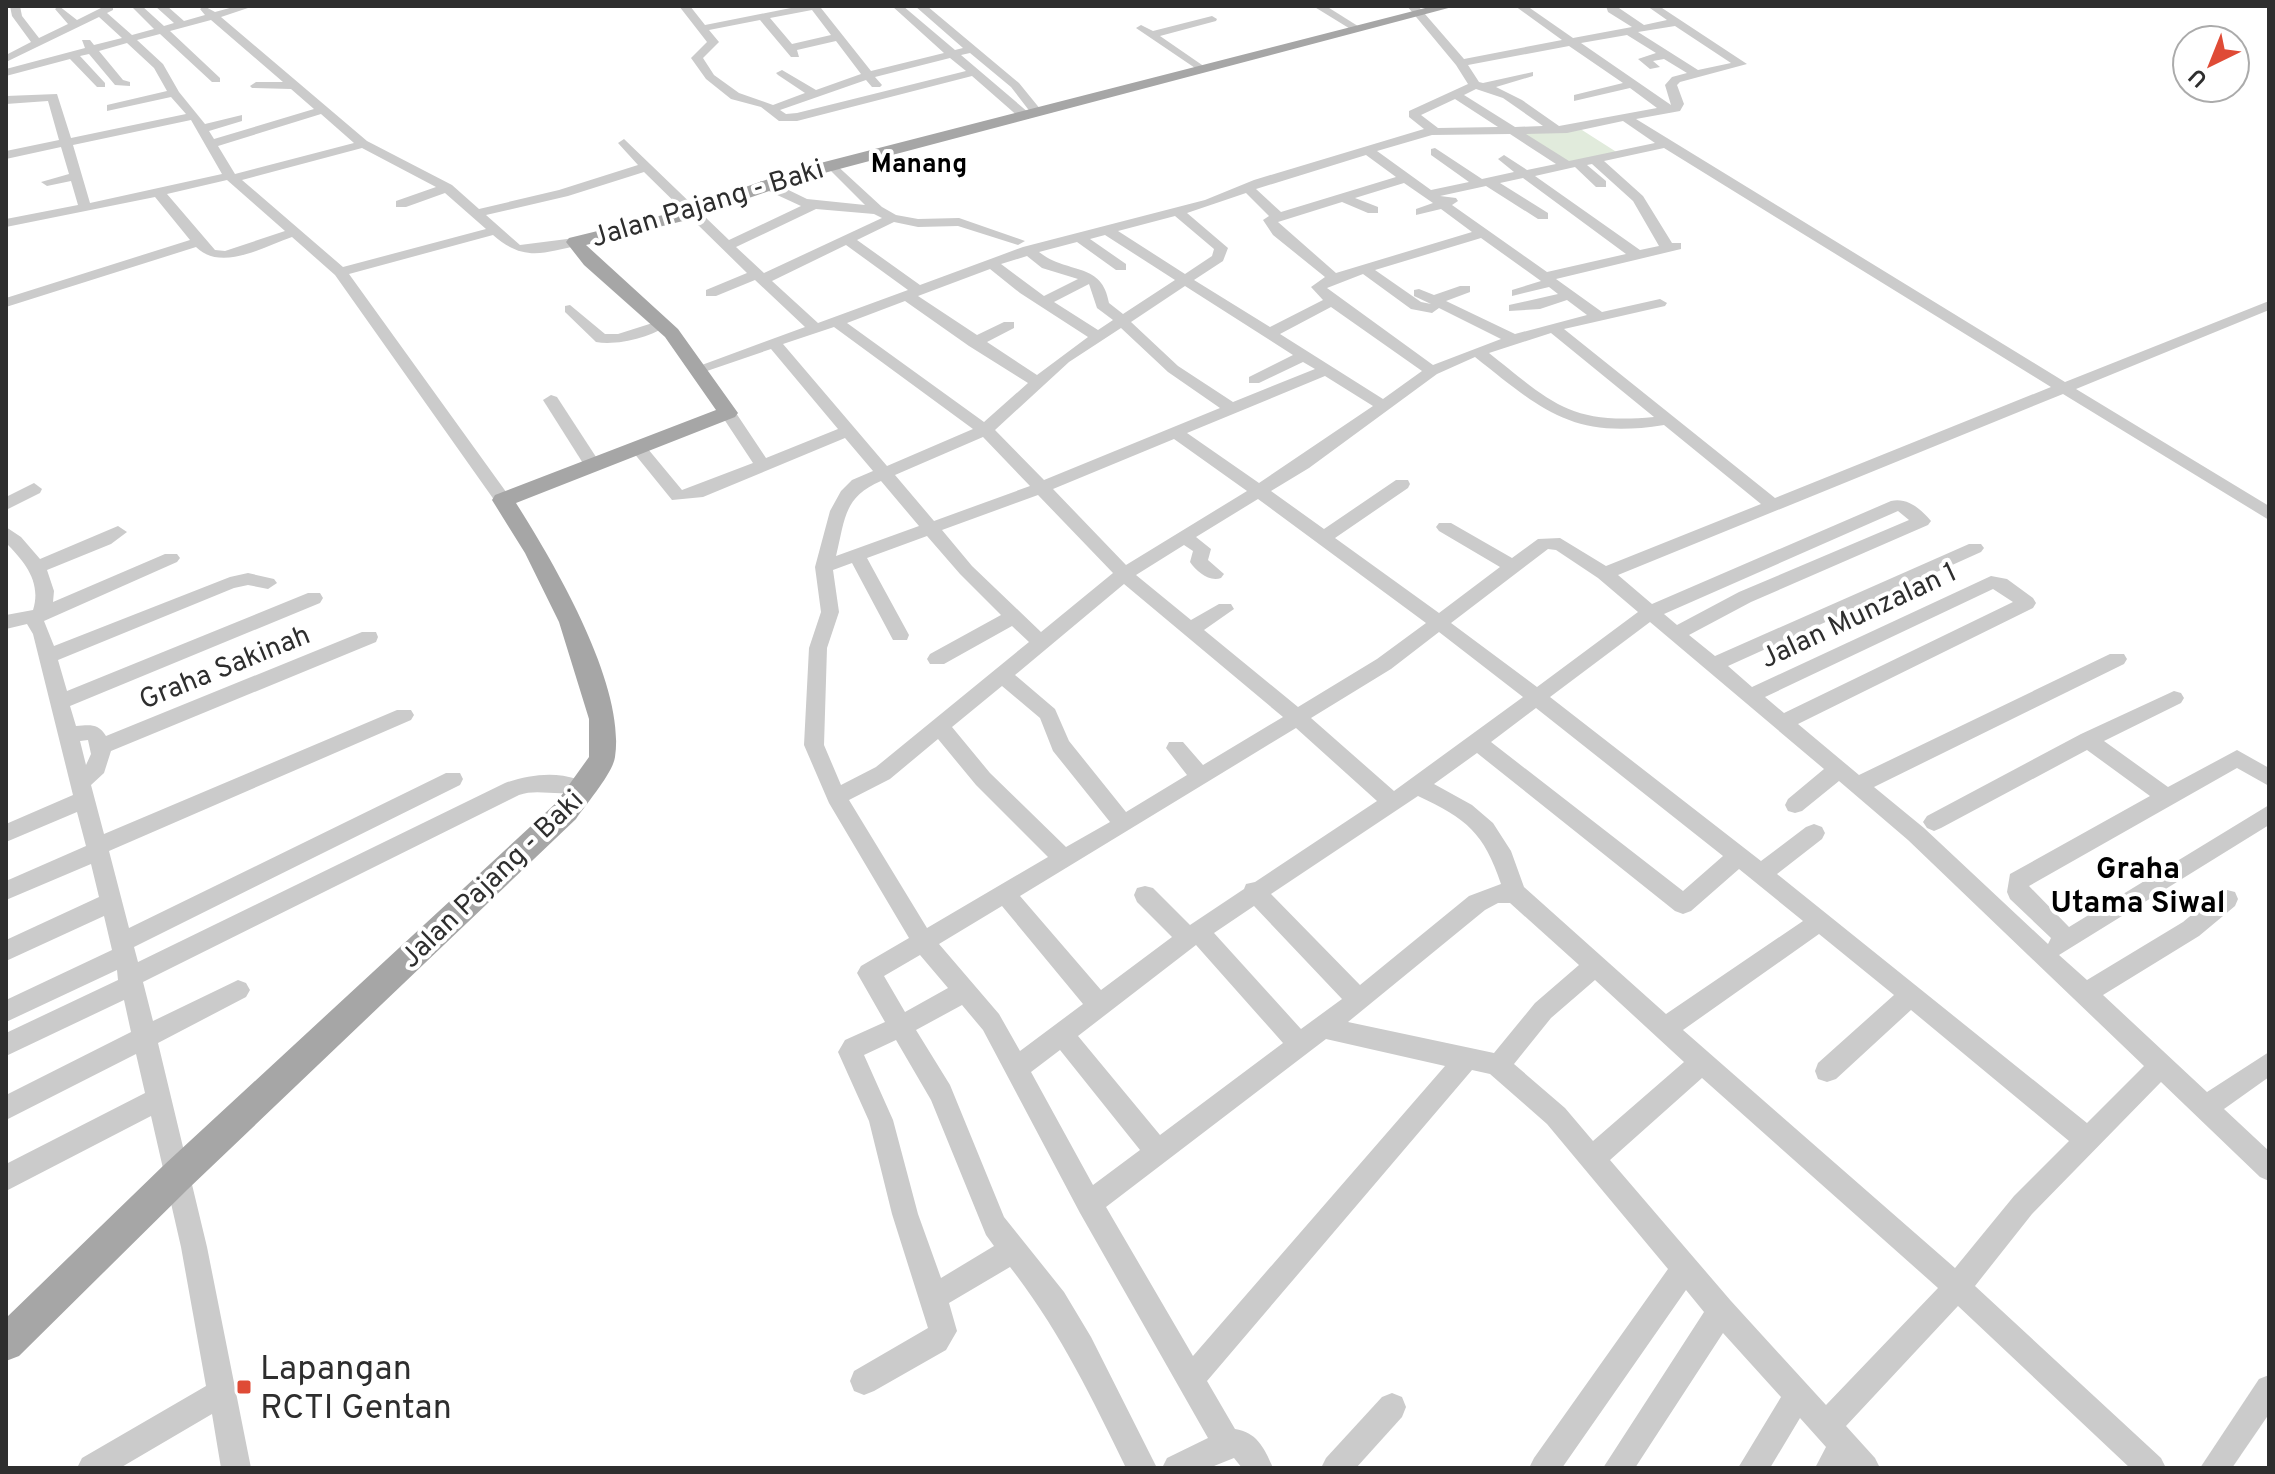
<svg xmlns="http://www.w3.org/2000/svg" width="2275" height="1474" viewBox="0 0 2275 1474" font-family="Overpass,sans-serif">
<rect width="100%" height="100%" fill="#fff"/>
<path fill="#e1ebdc" d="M1582,130L1618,153L1567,163L1521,133Z"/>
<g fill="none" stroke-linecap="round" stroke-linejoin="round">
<g fill="#cbcbcb" fill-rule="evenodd">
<path d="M10,6H20L22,16L39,38L68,24L55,9L59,6L77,20L105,6H113V10L107,13L132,35L154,29L131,6H142L164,26L174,23L155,6H167L184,21L205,15L200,9L204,6L215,12L237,6H254L221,17L367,141L452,185L479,209L559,190L638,165L618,143L624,139L729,240L801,206L760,187V181H770L807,199L865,205L828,168L826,165L832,161L882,207L896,215L918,219L959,218L1025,241L1018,245L958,226L918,227L894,222L857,240L920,285L1023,247L1205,200L1254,180L1424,129L1409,117V111L1468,84L1456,65L1407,6H1418L1464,59L1562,40L1515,6H1527L1573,38L1632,27L1608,12L1606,6H1616L1644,25L1667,20L1647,6H1659L1747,64L1680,82L1677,85L1684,104L1680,111L1636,119L2065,382L2269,301V310L2076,389L2269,506V520L2063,394L1618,575L1652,604L1891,501C1907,497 1921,509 1931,521L1928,525L1751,602L1689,635L1715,656L1969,544H1981L1984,548L1981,552L1728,666L1752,687L1991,576L2007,579L2033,598L2036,603L2033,608L1798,724L1859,775L2110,654H2124L2127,659L2124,664L1874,787L1924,828L2048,944L2051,938L2010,899L2007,892L2010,874L2150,796L2087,750L1941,828L1934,831L1927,828L1923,822L1927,816L2081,734L2174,691L2181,693L2184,698L2181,703L2104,741L2168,787L2237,750L2269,768V786L2237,768L2029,886L2069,927L2269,805V825L2059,955L2087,980L2183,922L2219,892L2227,890L2235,892L2238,899L2235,906L2199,936L2103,995L2207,1092L2269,1052V1077L2224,1109L2269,1151V1181L2260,1177L2161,1082L2032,1214L1975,1286L2161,1458L2166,1468H2130L1958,1306L1846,1426L1875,1458L1880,1468H1815L1826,1447L1800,1418L1770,1468H1738L1781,1397L1723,1333L1635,1468H1603L1704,1312L1686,1290L1562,1468H1529L1534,1458L1668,1269L1547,1124L1490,1074L1472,1070L1207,1381L1235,1429C1257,1432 1265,1449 1273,1468H1242L1234,1458L1209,1468H1162L1167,1458L1208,1438L1080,1213L983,1030L962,1005L916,1030L950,1085L1004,1217L1064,1292L1091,1337L1157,1468H1126C1091,1396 1059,1330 1010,1267L949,1303L957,1331L946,1350L874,1391L864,1395L854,1391L850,1381L854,1371L928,1328L892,1214L869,1121L838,1052L845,1040L885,1022L857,973L861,966L909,938L829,803L804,745L809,648L821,612L815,567L830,511L841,491L852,480L873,471L845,438L703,497L672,500L629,447L631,443H643L682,490L753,463L720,413L722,410H734L766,458L838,429L771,349L704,372H694L691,369L805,327L755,280L716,296H706V290L747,273L644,172L568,196L486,215L520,245L575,238L582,242L580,245C543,253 524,262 493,235L349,274L509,496L511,500L509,504H497L335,275L292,237C263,247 221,272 196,247L6,307V298L190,240L155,197L6,227V219L78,205L71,181L47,186L41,182L69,174L61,147L6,159V151L59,140L48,101L6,104V96L57,94L71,138L186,114L171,97L107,111V105L167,91L154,68L127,43L99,51L123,80L130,82V86L115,85L89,54L80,56L105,83V87H97L70,59L6,76V69L85,48L82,40H90L94,45L122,38L99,17L6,62V55L31,42L12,16ZM211,20L283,82H256L250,86L252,88L291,89L314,109L214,139L209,131L242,121V115L205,124L179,92L163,64L137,40L160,34L212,82H220V78L170,31ZM1675,26L1731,63L1698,70L1638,32ZM1627,35L1656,53L1638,59L1650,69L1660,67L1653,61L1664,59L1687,73L1672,77L1665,85L1671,105L1581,43ZM1569,46L1623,83L1574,95V101L1630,88L1657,108L1559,126L1522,100L1496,87L1533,76V72L1483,83L1479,82L1468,65ZM1476,89L1503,98L1543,126L1515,127L1464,95ZM1455,99L1498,127L1438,128L1421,115ZM321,114L354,143L235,174L218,146ZM191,120L222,174L90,203L73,145ZM1623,121L1655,143L1569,161L1526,134L1567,133ZM1510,134L1556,164L1527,170L1504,155L1498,159L1514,172L1482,179L1435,148L1431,149V155L1469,182L1431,190L1377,151L1432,135ZM362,148L436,187L396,201V207H406L445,193L486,229L343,267L242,180ZM1664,148L2051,387L1775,498L1564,329L1665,306L1667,303L1660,299L1602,312L1556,279L1681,249V243H1672L1643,196L1604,161ZM1366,155L1396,177L1281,212L1256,189ZM1592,164L1633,201L1659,246L1640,250L1535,176L1575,167L1596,187H1606V181L1587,165ZM1523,178L1626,254L1547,272L1452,205L1458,201L1456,198L1440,196L1486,186L1538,219H1548V213L1500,183ZM227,180L285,231L225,251L215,250L167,194ZM1404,183L1433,203L1416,209V215L1441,209L1472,232L1336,273L1278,222L1342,202L1368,213H1378V207L1355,198ZM1246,193L1269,216L1263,220L1273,235L1325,277L1311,287L1323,300L1270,327L1194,280L1223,261L1228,248L1187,213ZM816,209L874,214L882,218L764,273L736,247ZM1175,216L1214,249L1212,256L1185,274L1118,231ZM1105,235L1175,280L1123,314L1109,303C1102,261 1068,275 1039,252L1077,242L1116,270H1126V264L1090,239ZM1481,238L1541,281L1512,290V296L1549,287L1558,294L1509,305V311L1540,309L1567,300L1587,315L1515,334L1446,301L1470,292V286H1460L1434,295L1419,289L1414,290V296L1431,304L1421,302L1375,270ZM846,245L908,290L818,323L772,281ZM1027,256L1042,268L1078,279L1044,296L1001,264ZM990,269L1020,293L1088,337L1037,375L987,342L1014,328V322H1004L977,335L918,296ZM1363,274L1411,309L1432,313L1439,308L1501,339L1433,365L1327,288ZM1089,284L1097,308L1113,320L1098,330L1054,302ZM1185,286L1293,355L1249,377V383H1259L1303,362L1315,369L1233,402L1178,366L1131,322ZM905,301L969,346L1028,383L984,422L847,323ZM1331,307L1422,371L1383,399L1280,334ZM834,327L973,429L887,466L783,344ZM1121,328L1168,372L1220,408L1044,480L995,430L1069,362ZM1551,333L1654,417C1569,425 1551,402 1489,353ZM1475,357C1542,410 1572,440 1664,425L1761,504L1606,566L1560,538L1538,539L1512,558L1451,523H1439L1436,527L1439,531L1500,567L1439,613L1335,538L1408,488L1410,484L1408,480H1396L1324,529L1271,491L1309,468L1437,374ZM1325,376L1373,406L1259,483L1187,433ZM983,437L1030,486L934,521L895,475ZM1174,439L1247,491L1126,565L1053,489ZM881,481L919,526L836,556C845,520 843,497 881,481ZM1038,495L1113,573L1041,632L972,566L942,530ZM1258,499L1426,623L1377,659L1298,707L1204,630L1234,609L1231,604H1219L1191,620L1136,575L1184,545L1193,551L1190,562C1197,572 1209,582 1221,578L1224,574L1208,560L1211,549L1196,537ZM1898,511L1909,520L1739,592L1677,625L1664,614ZM927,536L960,574L1001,615L930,654L927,659L930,664H944L1012,626L1029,642L876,767L841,785L824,745L827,648L839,612L833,570L852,563L893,640H907L909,635L867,558ZM1548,549L1556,550L1598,578L1638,612L1537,687L1451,623ZM1124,584L1283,717L1203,765L1183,742H1169L1166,748L1187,775L1126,812L1069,741L1055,709L1015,675ZM1993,589L2013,602L1784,713L1765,697ZM1650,622L1824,769L1788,799L1785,805L1788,811L1795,813L1802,811L1839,781L1908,840L2144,1066L2087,1123L1777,874L1822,839L1825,833L1822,827L1814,824L1806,827L1761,861L1550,697ZM1439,632L1523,697L1394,791L1311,718L1391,669ZM1002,686L1040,718L1053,751L1110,822L1066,847L990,773L952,727ZM1536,708L1723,856L1683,891L1491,742ZM1296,728L1377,801L1255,882L1246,884L1244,889L1190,925L1153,888L1145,886L1137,888L1134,895L1137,902L1172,937L1101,990L1020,896ZM938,739L976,785L1048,857L927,928L849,800L890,779ZM1477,753L1675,911L1683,914L1691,911L1739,869L1803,921L1666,1014L1524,887L1511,851L1493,823L1472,805L1434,784ZM1418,796C1467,819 1484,833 1501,884L1469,896L1360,985L1271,894ZM1498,903H1510L1579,965L1535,1003L1494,1053L1348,1022L1485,910ZM1002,906L1083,1004L1020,1051L999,1014L939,944ZM1254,906L1342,999L1301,1029L1214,933ZM1819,934L1894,995L1818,1063L1815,1071L1818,1079L1827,1082L1836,1079L1911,1010L2069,1141L2014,1196L1955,1268L1683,1030ZM1196,945L1283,1043L1160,1135L1078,1036ZM920,955L948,988L905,1012L884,976ZM1595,980L1684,1062L1593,1141L1565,1108L1514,1064L1551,1018ZM1326,1039L1445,1066L1193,1356L1106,1207ZM896,1040L931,1100L986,1235L994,1246L941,1278L918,1214L893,1120L864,1055ZM1060,1050L1140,1150L1093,1185L1031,1072ZM1702,1078L1938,1288L1826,1405L1731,1301L1610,1160Z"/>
<path d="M679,6H690L705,25L801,6H823L821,8L871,71L944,53L892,6H903L955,50L963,48L915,6H927L1019,83L1041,110L1031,113L1011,87L970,53L961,55L1029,113V119H1021L972,76L797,121H779L761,107L731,99L706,79L691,58L707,42ZM812,10L831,35L792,44L770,18ZM760,20L791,57H799L797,50L836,41L861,74L816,90L782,70L776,73L778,75L805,93L773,105L739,93L714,75L703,58L719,42L709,30ZM950,58L966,71L797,113L786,114L780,110L866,80L872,87H880L882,85L875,77Z"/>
<path d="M1313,6H1326L1361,28L1352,30Z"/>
<path d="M1212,16L1217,19L1216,21L1160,36L1205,67L1207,69L1201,72L1136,28L1141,25L1153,31Z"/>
<path d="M570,305L605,334H618L662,320L669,324C653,337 617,346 596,342L565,312V306Z"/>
<path d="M551,395L557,397L598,460L600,464L598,468H586L543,400Z"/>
<path d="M34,483L42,489L40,493L6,510V497Z"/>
<path d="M118,526L127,532L111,544L47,570L54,591L53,602L165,554H177L180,558L177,562L44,621L54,646L230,577L248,573L274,579L277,583L268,589L248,585L234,588L58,660L67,691L308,593H320L323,598L320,603L70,706L76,726C90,725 98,723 106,736L362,632H376L378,637L376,642L111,751L104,773L91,785L104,834L397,710H411L414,715L411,720L109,851L129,928L446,773H460L463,779L460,785L134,947L138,962L505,783C528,775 553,771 577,779L580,785L577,791C558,797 538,788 519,795L143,982L153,1021L238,980L246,983L250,990L246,997L158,1043L207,1247L251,1468H221L212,1414L120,1468H77L82,1458L206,1386L181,1247L151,1116L6,1191V1164L145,1093L136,1054L6,1120V1095L131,1032L124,1000L6,1056V1033L118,980L117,970L6,1022V1000L112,950L104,916L6,961V940L99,897L91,864L6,900V881L86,846L77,812L6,842V824L73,795L33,634L27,624L6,629V615L33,610C42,582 24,561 6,543V527L21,537L40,559ZM88,740L91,754L86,765L80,741Z"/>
<path d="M2269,1375V1414L2232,1468H2200L2259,1379Z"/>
<path d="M1392,1393L1402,1397L1406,1407L1402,1417L1356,1468H1321L1326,1458L1382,1397Z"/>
</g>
<path fill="#a6a6a6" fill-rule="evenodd" d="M1433,6H1456L809,177L683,221L586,245L678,329L738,413L735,417L516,503C554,563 626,685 615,757C613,773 586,804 576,819L188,1189L19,1356L6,1361V1318L164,1165L556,803L589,757V719L559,622L525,553L492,500L495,495L716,410L665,337L584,265L566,242L569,238L671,213L797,169Z"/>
</g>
<rect fill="#df4b36" stroke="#fff" stroke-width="3" x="236" y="1379" width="16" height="16" rx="4"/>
<g text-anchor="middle" stroke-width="8" stroke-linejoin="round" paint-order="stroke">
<g font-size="26" font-weight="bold" fill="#000" stroke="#fff">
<text x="919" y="172">Manang</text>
</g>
<g font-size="28" fill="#2e2e2e" stroke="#fff">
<text transform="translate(707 202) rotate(-17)" y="10">Jalan Pajang - Baki</text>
<text transform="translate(1858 614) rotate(-25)" y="10">Jalan Munzalan 1</text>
<text transform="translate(224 666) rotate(-22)" y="10">Graha Sakinah</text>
<text transform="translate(491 878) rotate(-44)" y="10">Jalan Pajang - Baki</text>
</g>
<g font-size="30" font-weight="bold" fill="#000" stroke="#fff">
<text x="2138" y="878">Graha<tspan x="2138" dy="34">Utama Siwal</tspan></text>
</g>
<g font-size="34" fill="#2e2e2e" stroke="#fff" text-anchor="start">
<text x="260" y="1379">Lapangan<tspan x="260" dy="39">RCTI Gentan</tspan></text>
</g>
</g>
<rect width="2275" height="1474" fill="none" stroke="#2e2e2e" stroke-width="16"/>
<g transform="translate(2211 64) rotate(223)"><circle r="38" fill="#ffffff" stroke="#ababab" stroke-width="2"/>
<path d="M0-6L14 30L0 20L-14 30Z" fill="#df4b36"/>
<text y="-12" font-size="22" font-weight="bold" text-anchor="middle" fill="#2e2e2e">U</text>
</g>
</svg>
